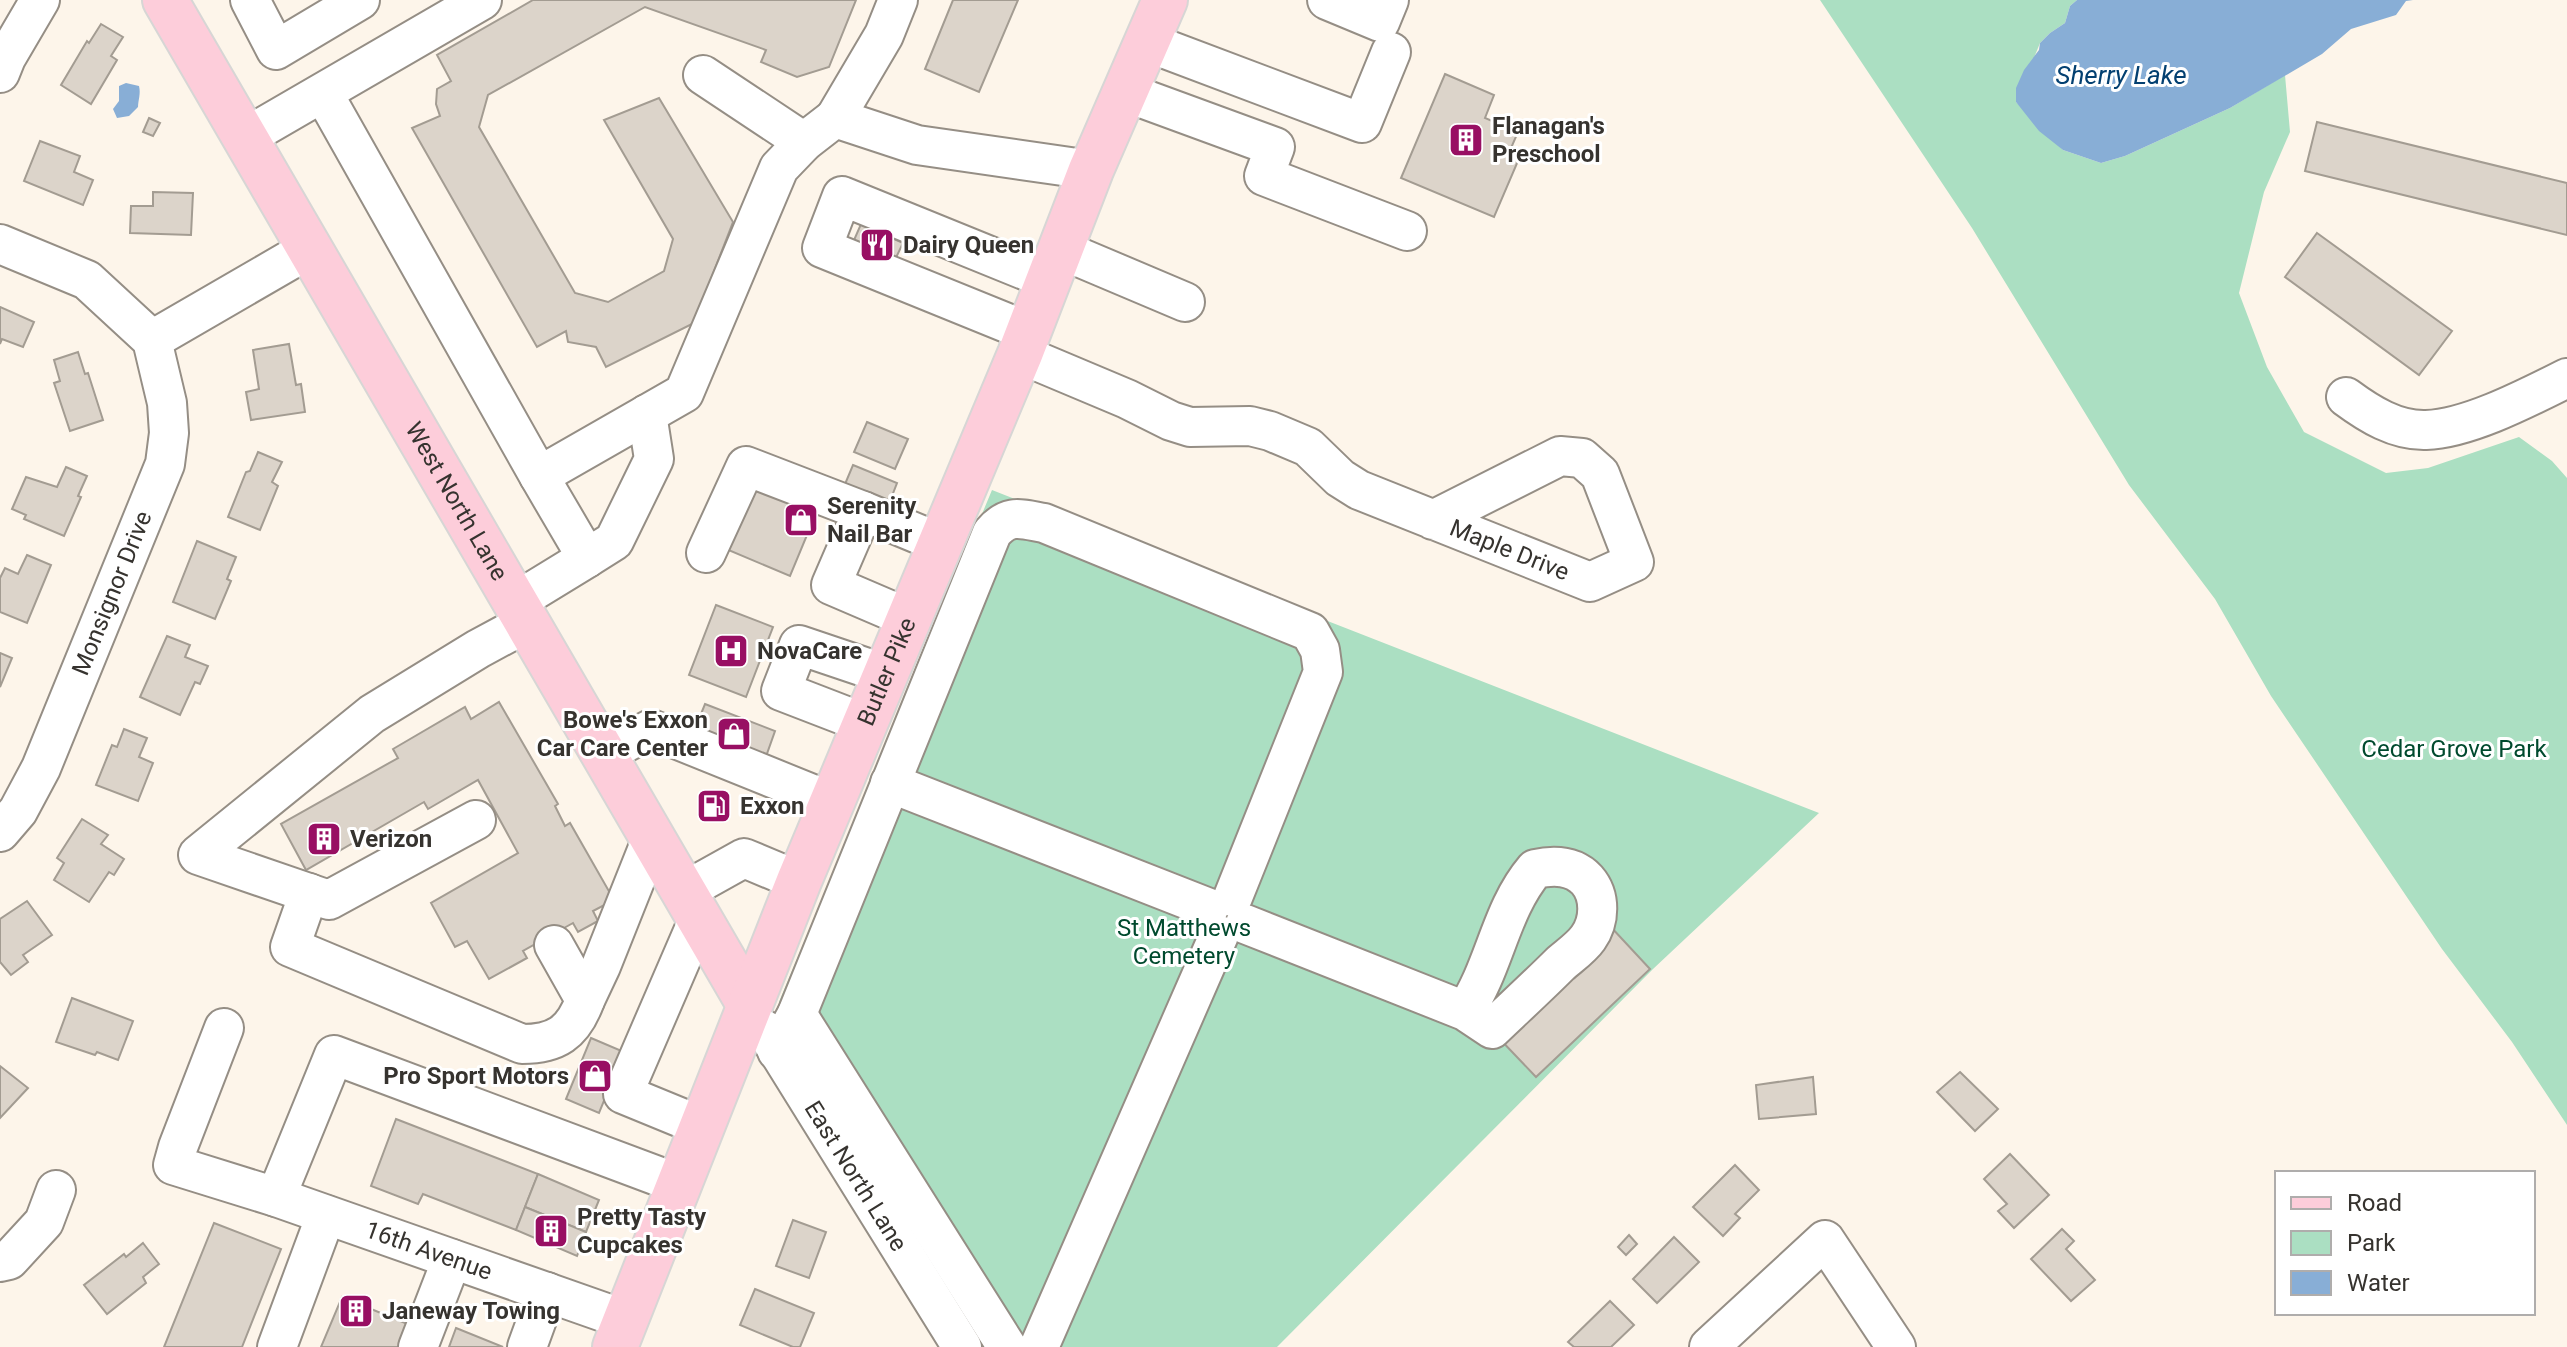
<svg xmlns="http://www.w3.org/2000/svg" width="2567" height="1347" viewBox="0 0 2567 1347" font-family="Roboto,sans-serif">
<rect width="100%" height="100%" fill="#fdf5ea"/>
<g fill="#abdfc2">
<path d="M1820,0H2077L2070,6L2065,23L2050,33L2040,43L2016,102L2063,150L2101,163L2125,156L2230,108L2285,75L2290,132L2264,192L2239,293L2267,367L2304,432L2386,473L2428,468L2519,437L2552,461L2567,478V1125L2512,1042L2442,949L2271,696L2215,599L2129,485L1972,228Z"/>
<path d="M992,490L1819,813L1653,969L1277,1347H999L779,1002Z"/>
</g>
<g fill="#88aed6">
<path d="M2077,0H2413L2406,1L2396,15L2351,29L2322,54L2230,108L2125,156L2101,163L2063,150L2039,131L2016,102V88L2024,70L2039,50L2040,43L2050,33L2065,23L2070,6Z"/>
<path d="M126,83L139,86C141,94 138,100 138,107L129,116L117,118L113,109L119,101V86Z"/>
</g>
<g fill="#dcd4ca" stroke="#a39c92" stroke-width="2">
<path d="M533,0H856L829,67L797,77L761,62L766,50L645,7L488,95L479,127L575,293L608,302L664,271L673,239L604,120L659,98L733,222L694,323L606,367L596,347L568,342L566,331L537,347L412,128L440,116L436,104L437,89L451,81L437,55Z"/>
<path d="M953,0H1018L979,92L925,69Z"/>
<path d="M101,24L123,37L111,56L117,60L91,104L61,85L87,41L89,43Z"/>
<path d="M1445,74L1494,95L1485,118L1518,132L1511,148L1521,154L1494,217L1401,178Z"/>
<path d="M149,118L160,123L153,136L143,132Z"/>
<path d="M2317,122L2567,183V235L2305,171Z"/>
<path d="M40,141L80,156L74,172L93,180L83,205L24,181Z"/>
<path d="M153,192L193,193L191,235L130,233L131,206H153Z"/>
<path d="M861,224L903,243L892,266L851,247Z"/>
<path d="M2317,233L2452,331L2419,375L2285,277Z"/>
<path d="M0,307L34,322L23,347L2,339L0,344Z"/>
<path d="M289,344L296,385L301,384L305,412L251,420L246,392L259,389L253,350Z"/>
<path d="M78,352L85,374L88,373L103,420L70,431L54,383L60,381L54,360Z"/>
<path d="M867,422L908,439L895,469L854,452Z"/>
<path d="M258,452L282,462L272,482L278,486L260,530L228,517L246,472L250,471Z"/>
<path d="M853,465L897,483L885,514L840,496Z"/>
<path d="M66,467L87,476L78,496L81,497L64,536L24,519L26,515L12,509L26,477L57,487Z"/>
<path d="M752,486L817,511L790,576L726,549Z"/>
<path d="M197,541L236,557L227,579L231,581L215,619L173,602Z"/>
<path d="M27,555L51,565L27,623L0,612V578L5,568L18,574Z"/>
<path d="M716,605L773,627L746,697L689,675Z"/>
<path d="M167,636L190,645L185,657L208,666L200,684L195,682L180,715L140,697Z"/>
<path d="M0,653L12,658L0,687Z"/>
<path d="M499,702L558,804L555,806L565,826L570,823L614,900L593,911L598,921L578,932L573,923L523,951L527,958L489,979L467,941L455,947L431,903L518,853L478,780L428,809L424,802L306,870L281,824L398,758L393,749L465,707L471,719Z"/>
<path d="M705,704L775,731L763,765L692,736Z"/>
<path d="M124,729L147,738L139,757L153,763L138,801L96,785L112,745L117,747Z"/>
<path d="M82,819L108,835L101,844L124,859L114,875L109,872L89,902L54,880L64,863L57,858Z"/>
<path d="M27,901L52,935L23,955L28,962L11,975L0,962V919Z"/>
<path d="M1610,926L1650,969L1536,1077L1495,1034Z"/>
<path d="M72,998L133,1021L118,1060L97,1052L95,1055L56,1042Z"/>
<path d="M591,1038L624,1052L599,1113L566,1099Z"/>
<path d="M0,1066L28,1088L0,1118Z"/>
<path d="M1960,1072L1998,1109L1975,1131L1937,1092Z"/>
<path d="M1813,1077L1816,1114L1759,1119L1756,1085Z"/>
<path d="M396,1119L538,1174L516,1230L423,1194L418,1204L371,1186Z"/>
<path d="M2010,1154L2049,1195L2014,1228L1998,1211L2007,1204L1984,1179Z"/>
<path d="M1735,1165L1759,1190L1735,1214L1740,1218L1723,1236L1693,1207Z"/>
<path d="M538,1174L599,1200L586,1232L525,1207Z"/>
<path d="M525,1207L586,1232L577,1256L516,1230Z"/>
<path d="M793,1220L826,1232L809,1278L776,1266Z"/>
<path d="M214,1223L281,1249L242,1347H164Z"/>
<path d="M2062,1229L2074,1241L2066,1249L2095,1280L2071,1301L2031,1259Z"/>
<path d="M1629,1235L1637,1244L1626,1255L1618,1247Z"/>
<path d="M1674,1237L1699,1262L1657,1303L1633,1279Z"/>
<path d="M143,1243L159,1264L143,1277L146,1283L107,1314L84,1285L124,1254L126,1257Z"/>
<path d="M755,1289L814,1313L800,1347H793L740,1325Z"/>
<path d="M342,1297L410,1325L401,1347H321Z"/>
<path d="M1610,1301L1634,1325L1611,1347H1574L1568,1342Z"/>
<path d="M456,1328L503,1347H449Z"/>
</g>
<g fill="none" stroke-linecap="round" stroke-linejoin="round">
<g stroke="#958e85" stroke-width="42">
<g id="minor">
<path d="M250,0L276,50L360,0"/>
<path d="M1327,0L1380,22L1389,0"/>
<path d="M1147,42L1362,123L1391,52"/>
<path d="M0,73L6,58L40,0"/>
<path d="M703,75L804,142"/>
<path d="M1125,92L1275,147L1264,176L1407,231"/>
<path d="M323,93L539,476L684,393L779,168L804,142L835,118L917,145L1091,170"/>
<path d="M835,118L884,35L898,0"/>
<path d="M244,138L482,0"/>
<path d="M0,244L87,280L152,340L167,403L169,433L165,464L41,768L18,811L0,832"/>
<path d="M1062,250L1185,302"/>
<path d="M1029,332L822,248L842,196L1049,280"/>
<path d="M152,340L309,249"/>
<path id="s1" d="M1020,354L1127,399L1171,421L1190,427L1250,426L1270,431L1308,447L1340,478L1359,490L1590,582L1634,562L1600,474L1582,458L1560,456L1433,520"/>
<path d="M2346,397C2369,414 2396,431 2426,430C2468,429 2529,397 2567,378"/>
<path d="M539,476L587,558L614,541L654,459L647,414"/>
<path d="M863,511L831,585L908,618"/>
<path d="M706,553L746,466L863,511L940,543"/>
<path d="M515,602L587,558"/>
<path d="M864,723L781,691L799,645L885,674"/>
<path d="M604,754L651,729L832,802"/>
<path d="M890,783L1209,908"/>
<path d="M476,820L329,900L198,855L372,714L478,649L528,622"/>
<path d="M683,892L744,858L799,881"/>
<path d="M309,893L290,947L522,1044C556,1044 573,1033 585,1000L554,945"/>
<path d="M699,918L623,1094L701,1126"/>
<path d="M1245,924L1465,1011L1492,1029C1515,1007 1538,986 1560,964C1569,956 1581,948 1588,938C1600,921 1601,896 1587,880C1573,865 1554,865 1535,869C1500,910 1495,967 1465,1011"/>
<path d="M585,1000L601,966L652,838"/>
<path d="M797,1014L1007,1347"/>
<path id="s2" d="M224,1028L178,1147L173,1165L276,1197L626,1320"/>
<path id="s3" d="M765,1030L962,1347"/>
<path d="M777,1051L797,1014L992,533C1009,513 1021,519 1044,523L1310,632L1320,650L1323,672L1233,897"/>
<path d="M276,1197L334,1055L679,1184"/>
<path d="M0,1262L9,1260L44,1222L56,1190"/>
<path d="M277,1347L326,1215"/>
<path d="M418,1347L452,1259"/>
<path d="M527,1347L547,1292"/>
<path d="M1039,1347L1219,935"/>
<path d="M1709,1347L1825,1240L1896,1347"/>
</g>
</g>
<g stroke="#d7d6d5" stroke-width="48">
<g id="major">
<path id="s4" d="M165,0L749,1004"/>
<path id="s5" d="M615,1347L799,881L1020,354L1091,170L1165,0"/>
</g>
</g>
<use href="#minor" stroke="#fff" stroke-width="38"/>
<use href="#major" stroke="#fdcdda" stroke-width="44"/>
</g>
<defs>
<g id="building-square" transform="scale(1.8)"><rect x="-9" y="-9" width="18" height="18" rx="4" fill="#980f63" stroke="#fff"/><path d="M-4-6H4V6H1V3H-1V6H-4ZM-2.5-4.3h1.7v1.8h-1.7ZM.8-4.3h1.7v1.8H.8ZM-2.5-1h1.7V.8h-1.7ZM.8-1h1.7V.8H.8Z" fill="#fff"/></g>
<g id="restaurant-square" transform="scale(1.8)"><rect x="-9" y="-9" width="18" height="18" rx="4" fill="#980f63" stroke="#fff"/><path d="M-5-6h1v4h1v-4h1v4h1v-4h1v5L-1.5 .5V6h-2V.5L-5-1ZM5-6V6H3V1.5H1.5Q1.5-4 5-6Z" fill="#fff"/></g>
<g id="shop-square" transform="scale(1.8)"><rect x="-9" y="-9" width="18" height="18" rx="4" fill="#980f63" stroke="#fff"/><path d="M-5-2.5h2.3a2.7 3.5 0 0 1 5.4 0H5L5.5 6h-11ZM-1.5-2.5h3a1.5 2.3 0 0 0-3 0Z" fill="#fff"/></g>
<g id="hospital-square" transform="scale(1.8)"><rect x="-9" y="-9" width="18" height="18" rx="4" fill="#980f63" stroke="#fff"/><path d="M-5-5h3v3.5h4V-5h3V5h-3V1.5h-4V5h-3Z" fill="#fff"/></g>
<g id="fuel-square" transform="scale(1.8)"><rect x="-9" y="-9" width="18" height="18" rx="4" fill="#980f63" stroke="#fff"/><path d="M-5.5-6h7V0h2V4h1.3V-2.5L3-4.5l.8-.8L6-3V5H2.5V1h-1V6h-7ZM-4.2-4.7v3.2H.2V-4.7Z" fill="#fff"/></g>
</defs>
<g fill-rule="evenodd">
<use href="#building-square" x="1466" y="140"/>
<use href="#restaurant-square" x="877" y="245"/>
<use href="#shop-square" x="801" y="520"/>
<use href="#hospital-square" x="731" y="651"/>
<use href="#shop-square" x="734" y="734"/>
<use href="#fuel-square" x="714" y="806"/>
<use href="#building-square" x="324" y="839"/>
<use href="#shop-square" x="595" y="1076"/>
<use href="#building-square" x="551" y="1231"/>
<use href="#building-square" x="356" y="1311"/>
</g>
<g text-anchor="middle" stroke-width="6" stroke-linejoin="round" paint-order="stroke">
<g font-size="24" font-weight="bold" fill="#36332f" stroke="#fff" text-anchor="start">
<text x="1492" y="134">Flanagan's<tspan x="1492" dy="28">Preschool</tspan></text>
<text x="903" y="253">Dairy Queen</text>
<text x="827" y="514">Serenity<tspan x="827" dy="28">Nail Bar</tspan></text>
<text x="757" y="659">NovaCare</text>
<text x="708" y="728" text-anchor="end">Bowe's Exxon<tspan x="708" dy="28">Car Care Center</tspan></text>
<text x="740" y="814">Exxon</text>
<text x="350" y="847">Verizon</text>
<text x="569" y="1084" text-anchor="end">Pro Sport Motors</text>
<text x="577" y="1225">Pretty Tasty<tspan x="577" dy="28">Cupcakes</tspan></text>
<text x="382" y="1319">Janeway Towing</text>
</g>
<g font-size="24" fill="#36332f" stroke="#fff">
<text dy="8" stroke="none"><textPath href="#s4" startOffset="580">West North Lane</textPath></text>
<text dy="8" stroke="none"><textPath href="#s1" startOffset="536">Maple Drive</textPath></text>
<text transform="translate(112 593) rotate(-68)" y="8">Monsignor Drive</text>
<text dy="8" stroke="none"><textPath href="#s5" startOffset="728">Butler Pike</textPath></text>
<text dy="8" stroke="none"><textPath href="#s3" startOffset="172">East North Lane</textPath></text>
<text dy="8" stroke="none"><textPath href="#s2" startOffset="416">16th Avenue</textPath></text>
</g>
<g font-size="24" fill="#004a2e" stroke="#fff">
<text x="2454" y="757">Cedar Grove Park</text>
<text x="1184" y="936">St Matthews<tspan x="1184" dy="28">Cemetery</tspan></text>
</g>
<g font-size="26" font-style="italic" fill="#034071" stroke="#fff">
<text x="2121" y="84">Sherry Lake</text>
</g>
</g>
<rect x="2275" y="1171" width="260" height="144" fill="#ffffff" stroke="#afadac" stroke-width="2"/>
<rect x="2291" y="1197" width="40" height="12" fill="#fdcdda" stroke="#afadac" stroke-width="2"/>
<text x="2347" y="1211" font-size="24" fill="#36332f">Road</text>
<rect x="2291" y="1231" width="40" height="24" fill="#abdfc2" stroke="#afadac" stroke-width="2"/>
<text x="2347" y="1251" font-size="24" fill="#36332f">Park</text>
<rect x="2291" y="1271" width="40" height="24" fill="#88aed6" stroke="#afadac" stroke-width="2"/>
<text x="2347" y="1291" font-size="24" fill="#36332f">Water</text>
</svg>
